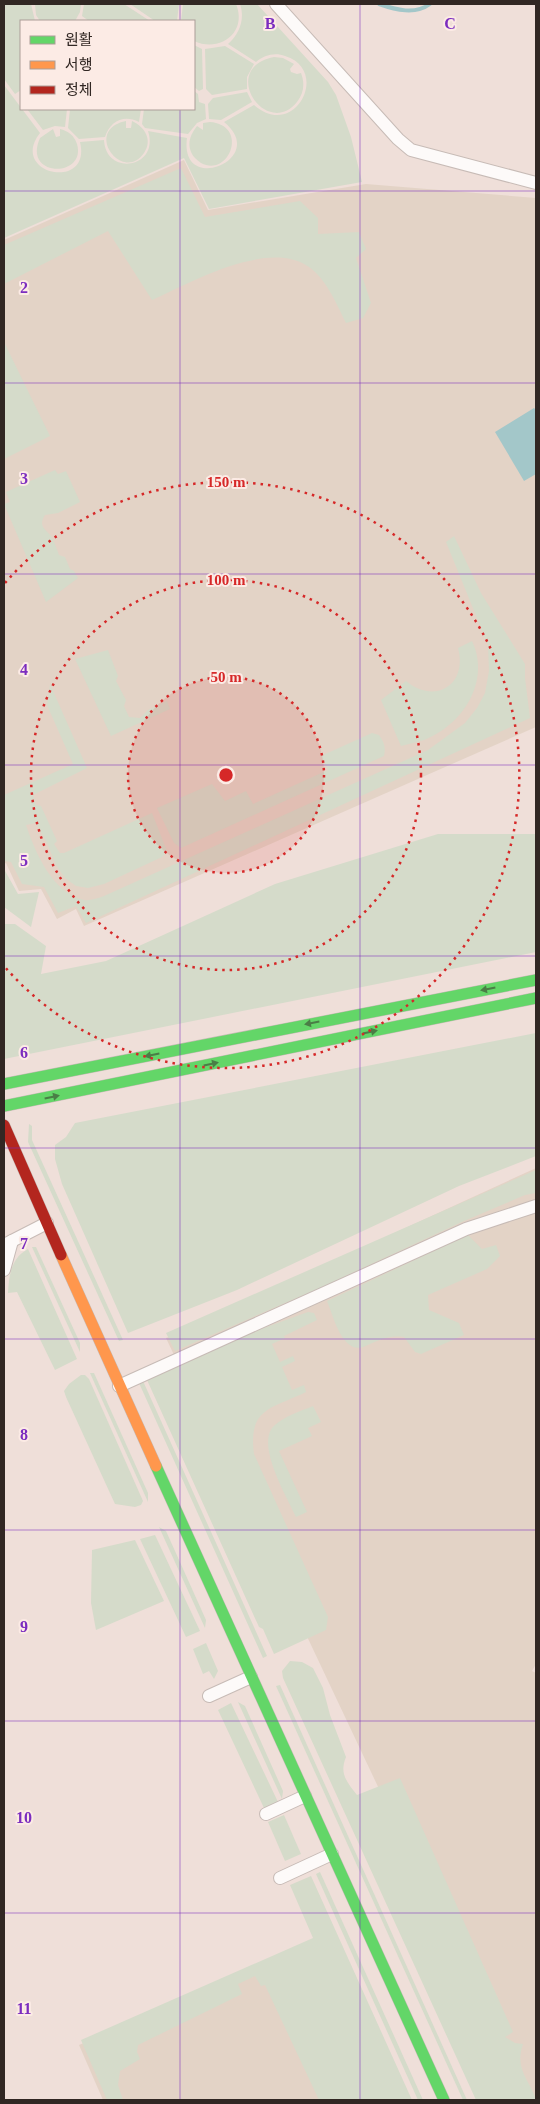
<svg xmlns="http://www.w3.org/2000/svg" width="540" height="2104" viewBox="0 0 540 2104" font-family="'Times New Roman','Noto Sans KR',serif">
<rect width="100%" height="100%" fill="#efdfd9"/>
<g fill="#e3d3c6">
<path d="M184,160L208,210L366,184L536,198V727L84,926L76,909L57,919L41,889L19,891L6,863L4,864V240Z"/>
<path d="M536,1168V1664L532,1671L536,1673V2100H526L166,1338Z"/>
<path d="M319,1941L390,2100H103L79,2045Z"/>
</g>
<g fill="#d5dbca">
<path d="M4,4H31L35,21H21V90L15,94L4,79Z"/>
<path d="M35,4H81L80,12L75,21H40L36,15Z"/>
<path d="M84,4H124L150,21H89L82,16Z"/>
<path d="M130,4H179L177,21H155Z"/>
<path d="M183,4H236C248,33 219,53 194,41V21H181Z"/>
<path d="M240,4H257L328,82L336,95L351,137L362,182L209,209L184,158L4,238V85L40,133C8,174 92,192 80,142L104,140C106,177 160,168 148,131L187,138C179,196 270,159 224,122L254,105C295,141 331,70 285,56C275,52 264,55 256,62L228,44C240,33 245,19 240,4Z"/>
<path d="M194,45L202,49L203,89L199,91L194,87Z"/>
<path d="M225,46L254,64L247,77V89L212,95L206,89L205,49Z"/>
<path d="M274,57L283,58L294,64L290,69L291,72L297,74L301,73C305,83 304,93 297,102C266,140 218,68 274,57Z"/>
<path d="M194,91L198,94L199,102L205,104L206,119L197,123L188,134L145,128L142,124L144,109H194Z"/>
<path d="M247,92L252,102L221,120L209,119L208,104L213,98Z"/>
<path d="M27,109H67L65,127L55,126L43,130Z"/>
<path d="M70,109H141L139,122C124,114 110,121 105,137L79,139L68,128Z"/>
<path d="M126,121V128H131L132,121C145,127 153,140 144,153C123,184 82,130 126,121Z"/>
<path d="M210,122C249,125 230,178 201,163C197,160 193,157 191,152C187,142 191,134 197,126L203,130V123Z"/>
<path d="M53,129L56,137L60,136V129C68,131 74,135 77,144C87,178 22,178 40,138Z"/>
<path d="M181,168L205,217L300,201L318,218V234L359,232L366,249L356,258L371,303L363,318L346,323C336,303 325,275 304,264C263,242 191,282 152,300L108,231L4,284V245Z"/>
<path d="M5,344L50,436L4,459V345Z"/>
<path d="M55,470L58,474L66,471L80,502L58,513L45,515C38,526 45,529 51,536C54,541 57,549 59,555L65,557L70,569L74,571L78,578L46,602L4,504L10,502L6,492Z"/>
<path d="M454,536L481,593L525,664V678L530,718L86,923L76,906L58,913L44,887L22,884L11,862L4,861V795L73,764L47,705L50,684L87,768L33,795L36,805L41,806L57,841L54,844L60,853H64L152,813L167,851L162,857L104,884L88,888L76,886L65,878L56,865L47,843L36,823L26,825C36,854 52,892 84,900C90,901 98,898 104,896L428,750L465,723L477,708L485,693L489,671L488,645L446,542Z"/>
<path d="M472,641C491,681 463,725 424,740C417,742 409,744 401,746L381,700L406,681C435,705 468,685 458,648Z"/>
<path d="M108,650L118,676L116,681L126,700L124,706L129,717L140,718L148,710L167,701L170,709L111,736L75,659Z"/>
<path d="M372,733L379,735C384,742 386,747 384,756L181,848L174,843L157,808L212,784L225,801L246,791L253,804L328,770L321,756Z"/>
<path d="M438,834H536V952L4,1059V924H15L46,946L41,974L106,961L275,884Z"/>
<path d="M4,869L18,894L39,892L31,927L4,907Z"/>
<path d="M536,1033V1156L459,1186L237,1290L128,1333L62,1184L55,1159V1145L66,1137L75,1123Z"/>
<path d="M29,1124L32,1126V1140L123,1340L119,1341L28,1142Z"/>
<path d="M536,1170V1193L525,1195L464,1221L322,1287L175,1351L166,1333Z"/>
<path d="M468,1235L482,1249L496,1245L500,1256L487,1269L428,1295L429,1310L459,1323L464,1335L421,1354L415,1352L404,1337C386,1335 379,1341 363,1347C342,1354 333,1315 327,1301Z"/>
<path d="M32,1247H36L80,1343V1352Z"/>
<path d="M28,1249L77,1359L55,1370L17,1292L8,1293C9,1275 11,1258 28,1249Z"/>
<path d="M308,1312L314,1313L317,1320L284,1336L285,1338L272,1344L280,1362L293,1356L295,1361L282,1367L292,1390L304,1385L306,1392C271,1409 248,1408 254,1454L328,1617L326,1630L274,1654L263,1629L259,1627L147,1380L261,1329Z"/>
<path d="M90,1373H94L148,1493V1502Z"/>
<path d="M81,1375H85L89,1379L143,1501L141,1505L135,1507L115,1504L66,1397L64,1391L69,1384Z"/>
<path d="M143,1381L267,1656L263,1658L139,1383Z"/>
<path d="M313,1406L321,1422L308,1428L312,1436L279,1451L307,1512L296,1517C287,1497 254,1442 275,1425C285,1416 301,1411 313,1406Z"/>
<path d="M159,1527L166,1531L206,1620L205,1628Z"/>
<path d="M155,1535L200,1631L186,1637L140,1539Z"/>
<path d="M135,1540L164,1601L96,1630L91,1603L92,1550Z"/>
<path d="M206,1643L218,1671L214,1679L209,1671L203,1674L193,1649Z"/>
<path d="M290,1661L302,1662L313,1668L323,1688L330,1715L346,1757C339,1774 347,1782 357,1795L400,1778L513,2032L505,2037L515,2043L523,2044C514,2070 530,2080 536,2100H476L283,1678L282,1671Z"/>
<path d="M280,1685L467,2100H463L276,1686Z"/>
<path d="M238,1702L245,1706L283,1791L282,1799Z"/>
<path d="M231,1703L278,1802L264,1808L218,1710Z"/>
<path d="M284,1815L301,1854L285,1861L268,1822Z"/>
<path d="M320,1872L423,2100H418L316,1874Z"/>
<path d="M311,1876L412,2100H319L265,1985L261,1986L255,1976L238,1984L242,1994L138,2045L137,2052L140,2059L120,2071L118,2085L123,2100H107L81,2040L313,1938L290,1885Z"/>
</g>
<path fill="#a3c7c9" d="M534,408L536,410V474L524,481L495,432Z"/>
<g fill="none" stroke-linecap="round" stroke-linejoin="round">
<path stroke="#a3c7c9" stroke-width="4" d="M379,4C396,10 415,15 430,4"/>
<g stroke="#c7bbb6" stroke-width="14">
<g id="street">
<path d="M276,4L398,139L411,150L536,183"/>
<path d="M4,1245L47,1223"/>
<path d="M4,1270L12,1241"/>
<path d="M119,1386L466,1229L536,1206"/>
<path d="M209,1696L251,1677"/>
<path d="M266,1814L305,1796"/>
<path d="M280,1878L332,1854"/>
</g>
</g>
<g stroke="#c7bbb6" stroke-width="12">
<g id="fast">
<path d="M4,1084L536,980"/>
<path d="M4,1106L536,998"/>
<path d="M156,1466L444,2100"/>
</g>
</g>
<g stroke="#c7bbb6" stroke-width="12">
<path id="slow" d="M61,1255L156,1466"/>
</g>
<g stroke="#c7bbb6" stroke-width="12">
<path id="jam" d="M4,1125L61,1255"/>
</g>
<use href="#street" stroke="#fdfaf9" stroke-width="12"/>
<use href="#fast" stroke="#63d668" stroke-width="11"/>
<use href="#slow" stroke="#ff974d" stroke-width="11"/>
<use href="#jam" stroke="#b3261e" stroke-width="11"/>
</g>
<defs><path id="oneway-solid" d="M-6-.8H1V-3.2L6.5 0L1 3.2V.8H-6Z" transform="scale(1.25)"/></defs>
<g fill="#4a7e46">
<use href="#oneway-solid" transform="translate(488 989) rotate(169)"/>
<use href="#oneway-solid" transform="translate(312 1023) rotate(169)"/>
<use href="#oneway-solid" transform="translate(370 1032) rotate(-12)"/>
<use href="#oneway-solid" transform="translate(152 1055) rotate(169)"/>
<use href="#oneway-solid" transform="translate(211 1064) rotate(-12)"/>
<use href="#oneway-solid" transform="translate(52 1097) rotate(-12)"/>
</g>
<path fill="none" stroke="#7b2cbf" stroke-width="1" stroke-opacity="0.55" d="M180,4V21M360,4V2100M180,109V2100M4,191H536M4,383H536M4,574H536M4,765H536M4,956H536M4,1148H536M4,1339H536M4,1530H536M4,1721H536M4,1913H536"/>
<circle cx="226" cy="775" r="98" fill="#d62828" fill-opacity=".12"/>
<g fill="none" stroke="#d62828" stroke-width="2.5" stroke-dasharray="2.5 5">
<circle cx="226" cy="775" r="98"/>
<circle cx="226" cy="775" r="195"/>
<path d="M5 583A293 293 0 1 1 5 967"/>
</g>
<g font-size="16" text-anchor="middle" font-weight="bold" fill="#7b2cbf" stroke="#fcebe5" stroke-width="4" stroke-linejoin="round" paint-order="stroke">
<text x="270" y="29">B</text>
<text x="450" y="29">C</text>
<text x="24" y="293">2</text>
<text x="24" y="484">3</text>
<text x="24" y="675">4</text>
<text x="24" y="866">5</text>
<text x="24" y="1058">6</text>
<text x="24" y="1249">7</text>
<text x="24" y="1440">8</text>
<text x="24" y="1632">9</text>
<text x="24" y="1823">10</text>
<text x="24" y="2014">11</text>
</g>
<circle cx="226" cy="775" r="8" fill="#d62828" stroke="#fcebe5" stroke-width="2.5"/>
<g font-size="15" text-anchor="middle" font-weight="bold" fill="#d62828" stroke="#fcebe5" stroke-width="4" stroke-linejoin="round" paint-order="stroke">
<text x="226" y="487">150 m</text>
<text x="226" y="585">100 m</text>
<text x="226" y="682">50 m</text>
</g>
<rect width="540" height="2104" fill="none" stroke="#312723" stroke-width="10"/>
<rect x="20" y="20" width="175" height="90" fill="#fcebe5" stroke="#ab9d97"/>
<rect x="30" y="36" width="25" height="8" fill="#63d668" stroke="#ab9d97"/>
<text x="65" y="45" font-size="15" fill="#312723">원활</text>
<rect x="30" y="61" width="25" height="8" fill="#ff974d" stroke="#ab9d97"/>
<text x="65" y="70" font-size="15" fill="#312723">서행</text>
<rect x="30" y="86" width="25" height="8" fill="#b3261e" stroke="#ab9d97"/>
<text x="65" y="95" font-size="15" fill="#312723">정체</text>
</svg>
